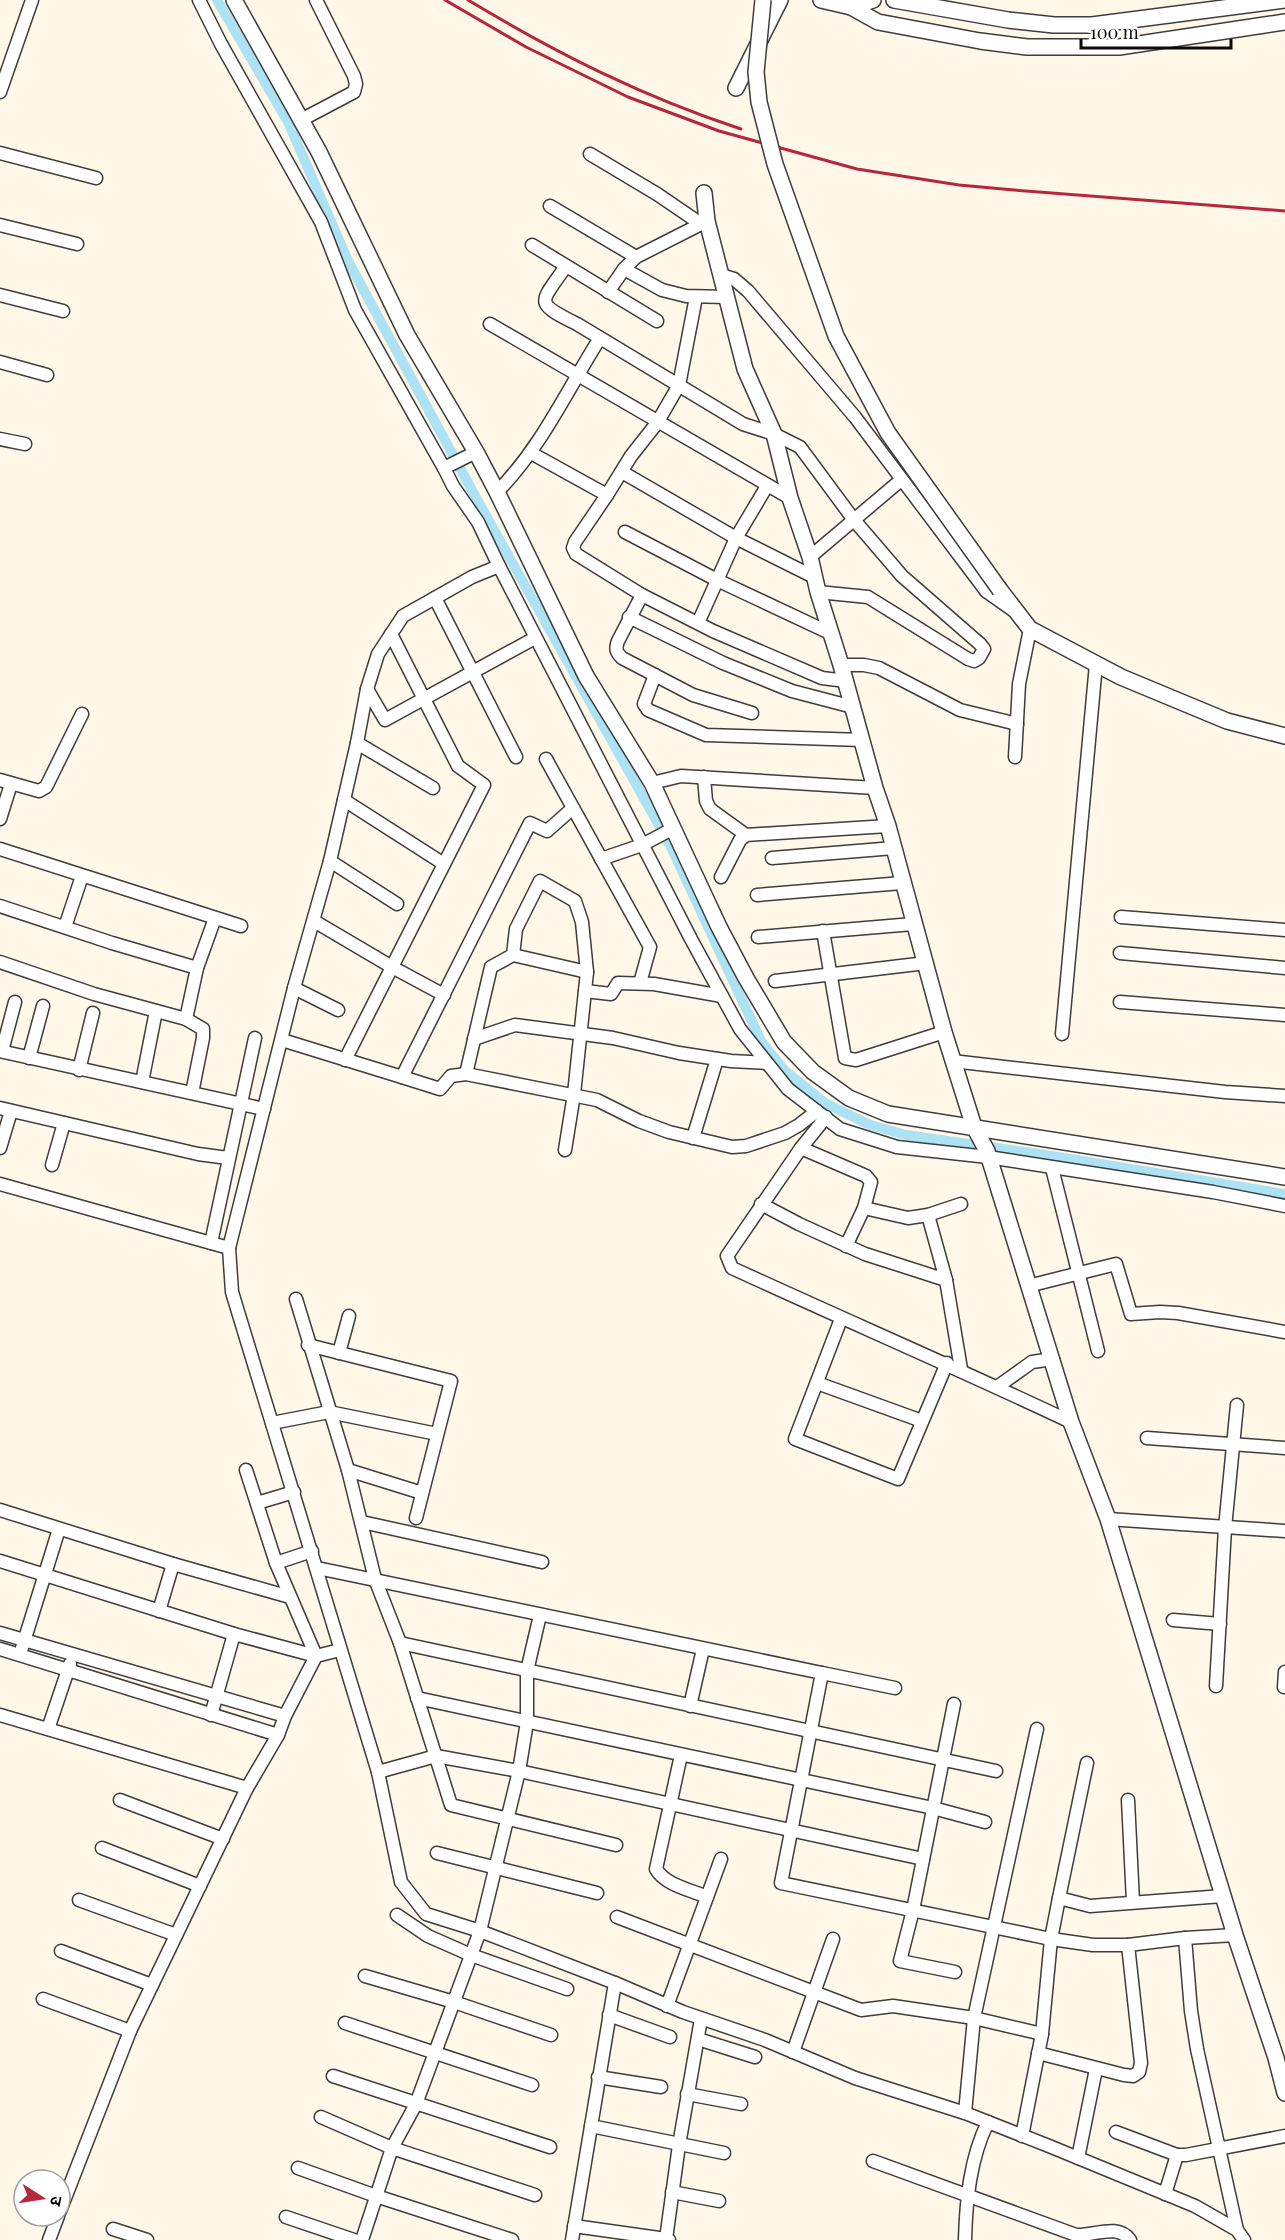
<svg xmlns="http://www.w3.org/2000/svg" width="1285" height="2240" viewBox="0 0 1285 2240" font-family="'Playfair Display','Noto Sans Devanagari',serif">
<rect width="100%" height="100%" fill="#fff7e7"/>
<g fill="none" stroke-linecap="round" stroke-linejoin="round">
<path stroke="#ade2f5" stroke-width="10" d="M217,0L288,122L349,263L474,494L670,845L761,1041L785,1071L825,1103L870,1125L906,1135L1039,1154L1285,1194"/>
<g stroke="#3d3d3d" stroke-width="15">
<g id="minor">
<path d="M199,0L221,44L321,222L355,310L444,468"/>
<path d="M0,92L32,0"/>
<path d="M301,120L354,92L356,84L354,76L316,0"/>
<path d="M0,153L96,178"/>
<path d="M590,154L657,194L701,224"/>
<path d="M550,206L636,257"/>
<path d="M0,225L77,244"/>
<path d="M532,245L657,321"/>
<path d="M566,266C540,304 533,302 577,324L743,424L774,434L800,447L854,520L902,576L980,644L984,649L979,658L974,661L968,659L868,597L818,592"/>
<path d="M624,269L662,290L686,296L726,297"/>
<path d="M721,275L734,279L748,291L855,417L986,591L1013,610"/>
<path d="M608,292L624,269L636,257L707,221"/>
<path d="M0,295L63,311"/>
<path d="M696,297L679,385L657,423L631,456L607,495L575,542L573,548L576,554L642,595L713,631L822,678L846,681"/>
<path d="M490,324L790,498"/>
<path d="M0,362L47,375"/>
<path d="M0,439L25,444"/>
<path d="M476,452L444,468L453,486L478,522L499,566L472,577L403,616L378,654L367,689L357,743L330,861L294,988L229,1248L232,1292L378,1772L401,1882L426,1914L480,1931L615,1983L683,2012L765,2040L855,2078L965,2113L1049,2146L1195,2206L1237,2230L1244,2240"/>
<path d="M531,453L607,495"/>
<path d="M622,472L736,538L814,577"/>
<path d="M497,492C541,448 567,390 600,338"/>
<path d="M625,532L717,580L832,634"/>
<path d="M810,557L901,480"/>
<path d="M499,566L691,939L740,1029L788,1089L840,1129L897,1147L988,1157L1213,1192L1285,1206"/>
<path d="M642,595L618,641C615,649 616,652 622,658L693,695L752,713"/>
<path d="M435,598L516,757"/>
<path d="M629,617L723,663L792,691L853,707"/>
<path d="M698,623L736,538L767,486"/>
<path d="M841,665H864L879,668L960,710L1017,724"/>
<path d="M655,675L644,704L648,710L706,735L862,740"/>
<path d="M367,689L385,720L535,638"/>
<path d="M357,743L433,788"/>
<path d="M1015,757L1019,684L1030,629"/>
<path d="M546,759L650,947L640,983"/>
<path d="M704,777L706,801L710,809L746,835"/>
<path d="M0,780L39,791L46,787L82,714"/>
<path d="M652,783L681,776L875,788"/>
<path d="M344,800L444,864"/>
<path d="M573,808L547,831L530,823L402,1077L440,1089L451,1076L466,1074L597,1100L639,1121L669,1132L732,1147L746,1146L785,1133L799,1125L817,1111"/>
<path d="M0,819L11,784"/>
<path d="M0,849L241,926"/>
<path d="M772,858L894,848"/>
<path d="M601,859L642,845L674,828"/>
<path d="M330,861L397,904"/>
<path d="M721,877L740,840L746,835L888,826"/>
<path d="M757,895L902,883"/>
<path d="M0,906L112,943L197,968"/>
<path d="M1121,917L1285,930"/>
<path d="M314,921L392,967L444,995"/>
<path d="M65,927L82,876"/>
<path d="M823,931L845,1058L856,1060L944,1032"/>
<path d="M758,937L913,924"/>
<path d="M1120,953L1285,968"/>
<path d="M513,955L587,972"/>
<path d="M0,962L94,994L186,1019L197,968L215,918"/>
<path d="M775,981L926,963"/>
<path d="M294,988L338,1010"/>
<path d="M585,991L611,994L618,983L654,984L722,996"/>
<path d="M1120,1002L1285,1015"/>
<path d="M186,1019L203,1029V1038L192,1093"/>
<path d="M1062,1034L1096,664"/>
<path d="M474,1039L515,1025L613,1038L679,1053L731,1061L767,1063"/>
<path d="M282,1040L402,1077"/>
<path d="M0,1051L264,1109"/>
<path d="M2,1051L15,1002"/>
<path d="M29,1058L43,1006"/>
<path d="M345,1060L484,785L458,766L391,634"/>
<path d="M952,1061L1225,1092L1285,1096"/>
<path d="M79,1070L93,1013"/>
<path d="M466,1074L491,967L513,955L516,929L540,881L575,901L582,922L587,972L574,1094L565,1150"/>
<path d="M142,1082L156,1011"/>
<path d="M0,1108L198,1154L228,1158"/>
<path d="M826,1117L801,1148L727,1256L732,1268C845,1320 959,1369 1071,1422"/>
<path d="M693,1138L717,1059"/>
<path d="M0,1148L11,1111"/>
<path d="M801,1148L866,1176L871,1182L864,1208L846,1246"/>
<path d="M52,1165L64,1123"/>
<path d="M1052,1168L1098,1351"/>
<path d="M0,1184L229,1248"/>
<path d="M761,1204L799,1224L865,1254L946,1280"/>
<path d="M864,1208L908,1218L928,1215L961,1204"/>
<path d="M928,1215L946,1280L961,1369"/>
<path d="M211,1243L255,1038"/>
<path d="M1028,1286L1116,1264L1131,1314L1160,1312L1178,1313L1285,1332"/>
<path d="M296,1299L348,1470L375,1579L400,1643L451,1805L616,1845"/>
<path d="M841,1319L795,1439L898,1479L947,1363"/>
<path d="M308,1345L451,1381L416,1518"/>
<path d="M339,1353L349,1316"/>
<path d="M817,1383L922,1421"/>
<path d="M997,1387L1032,1362L1053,1359"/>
<path d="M272,1423L329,1412L437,1434"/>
<path d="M1147,1438L1285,1448"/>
<path d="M348,1470L422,1493"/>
<path d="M257,1503L294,1492"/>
<path d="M0,1510L173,1564L290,1597"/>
<path d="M1108,1519L1285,1531"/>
<path d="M362,1522L542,1562"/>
<path d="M0,1561L234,1634L316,1656L340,1650"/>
<path d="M276,1563L312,1551"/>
<path d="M317,1568L822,1673L781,1883L1051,1939L1093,1945H1128L1185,1938L1235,1935"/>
<path d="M159,1611L173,1564"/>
<path d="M1173,1620L1220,1624"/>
<path d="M0,1633L285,1716"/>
<path d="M400,1643L996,1771"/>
<path d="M22,1648L59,1529"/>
<path d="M0,1649L278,1735"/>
<path d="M822,1673L895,1688"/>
<path d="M1216,1686L1225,1528L1237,1405"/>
<path d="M1284,1687L1285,1672"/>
<path d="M417,1698L933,1808L985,1822"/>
<path d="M954,1704L913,1910L900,1961L955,1972"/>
<path d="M690,1706L703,1649"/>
<path d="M0,1715L247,1788"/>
<path d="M211,1715L234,1634"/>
<path d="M48,1729L70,1664"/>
<path d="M681,1755L656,1869C665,1885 691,1890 707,1897"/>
<path d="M1087,1763L1059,1898L1090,1906L1223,1896"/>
<path d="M378,1772L436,1756L519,1771L923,1859"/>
<path d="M120,1800L223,1839"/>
<path d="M1128,1800L1133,1902"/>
<path d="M102,1848L200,1886"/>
<path d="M437,1853L597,1893"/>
<path d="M79,1900L176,1935"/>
<path d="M397,1915L428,1936L471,1955L567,1989"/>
<path d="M617,1917L861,2010L893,2006L974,2018L1042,2034"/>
<path d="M1185,1938L1191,2011L1197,2049L1237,2230"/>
<path d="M61,1951L152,1985"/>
<path d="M365,1976L454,2002L551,2035"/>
<path d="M43,1999L130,2031"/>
<path d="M667,2006L721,1859"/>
<path d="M609,2015L670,2037"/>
<path d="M345,2023L532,2085"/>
<path d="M698,2039L755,2057"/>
<path d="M793,2052L833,1939"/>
<path d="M1038,2053L1124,2075L1133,2076L1139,2072L1141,2063L1128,1945"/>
<path d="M333,2076L550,2147"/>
<path d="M598,2077L661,2087"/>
<path d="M687,2094L741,2104"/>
<path d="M965,2113L974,2018L1037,1729"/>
<path d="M321,2117L392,2148L535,2195"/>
<path d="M591,2126L724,2153"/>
<path d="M1116,2132L1177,2155H1186L1285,2136"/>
<path d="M1022,2136L1042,2034L1051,1939L1059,1898"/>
<path d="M1078,2158L1096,2069"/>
<path d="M873,2161L1076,2235C1094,2236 1118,2223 1130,2240"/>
<path d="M298,2168L376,2196L512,2240"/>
<path d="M672,2192L719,2201"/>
<path d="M1165,2194L1177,2155"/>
<path d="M60,2211L130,2031L247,1788L278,1735L285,1716L316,1656L276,1563L246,1470"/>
<path d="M286,2217L354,2240"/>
<path d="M574,2226L666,2239"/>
<path d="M113,2229L147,2240"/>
<path d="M49,2240L58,2216"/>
<path d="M362,2240L392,2148L416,2104L480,1931L519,1771L527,1722V1671L540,1615"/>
<path d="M572,2240L615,1983"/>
<path d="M669,2240L666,2239L679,2145L701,2019"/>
<path d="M965,2240C966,2201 970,2158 988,2122"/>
</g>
</g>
<g stroke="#3d3d3d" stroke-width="18">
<g id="tertiary">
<path d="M234,0L319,152L407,335L476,452L497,492L586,676L652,783L719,927L746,978L784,1042L813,1072L849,1098L888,1114L1285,1177"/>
<path d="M821,0L851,7L878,22L980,41L1027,47H1119L1285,22"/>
<path d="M894,0L1008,20L1054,25H1092L1285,0"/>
<path d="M851,7L873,0"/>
<path d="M736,88L780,0"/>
<path d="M704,193L707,221L745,369L774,434L790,498L810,557L818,592L841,665L875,788L888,826L944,1032L974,1127L987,1151L1071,1422L1108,1519L1235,1935L1276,2058L1285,2093"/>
<path d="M1000,590L1030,629L1121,677L1227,721L1285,736"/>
</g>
</g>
<use href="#minor" stroke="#fff" stroke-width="12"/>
<use href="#tertiary" stroke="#fff" stroke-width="15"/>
<g stroke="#b6263c" stroke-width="3">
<path d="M445,0L526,47L628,97L719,131L857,169L959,185L1014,190L1285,211"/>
<path d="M468,0C558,54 641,96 741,129"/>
</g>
<g stroke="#3d3d3d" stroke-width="18" stroke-linecap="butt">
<path id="tertiary-bridge" d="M763,0L756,72L759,102L775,164L836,336L888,433L1000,590"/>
</g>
<use href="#tertiary-bridge" stroke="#fff" stroke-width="15"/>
</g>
<g transform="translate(42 2198) rotate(102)"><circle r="28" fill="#ffffff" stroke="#9d9d9d" stroke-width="1.5"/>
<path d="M0-4.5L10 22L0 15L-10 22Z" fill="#b6263c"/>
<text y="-9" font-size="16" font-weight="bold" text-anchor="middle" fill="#0a0a0a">उ</text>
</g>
<path d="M1081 39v9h150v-9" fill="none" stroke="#0a0a0a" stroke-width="3"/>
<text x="1090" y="39" font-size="18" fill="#0a0a0a" stroke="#ffffff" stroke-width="4.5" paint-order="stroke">100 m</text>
</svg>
